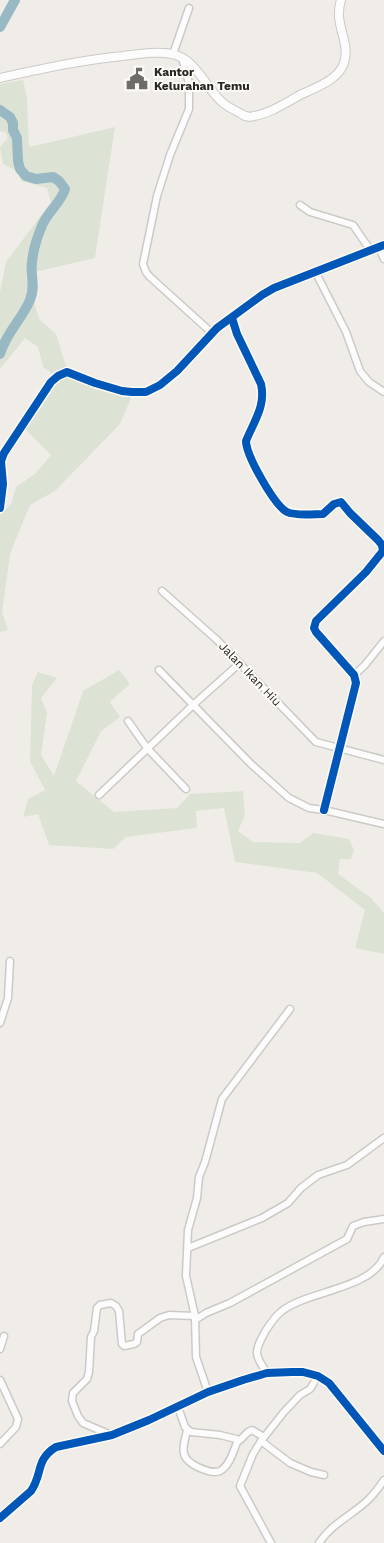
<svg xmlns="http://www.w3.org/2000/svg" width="384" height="1543" viewBox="0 0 384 1543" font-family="'Work Sans',sans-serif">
<rect width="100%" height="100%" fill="#f0ede9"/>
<g fill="#dce3d4">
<path d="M23,80L27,98L29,147L115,127L95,258L26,274L39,319L56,334L69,375L133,393L120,424L55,491L30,505L10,554L2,612L8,630L0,632V515L11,504L16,487L36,473L51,455L24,428L46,393L58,378L43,367L38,347L25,338L0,369V292L6,262L51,202L47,188L21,181L17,171L3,164L0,147L8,138L6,133L0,131V84Z"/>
<path d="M119,670L130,684L110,702L120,717L101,731L76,781L114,812L177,808L190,794L243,791L245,815L238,831L253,842L300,843L313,833L349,839L354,850L351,859H340L338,874L371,898L384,913V954L355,948L365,910L317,873L235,862L224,808L196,811L197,828L126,837L113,849L49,845L38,814L23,817L28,799L45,790L30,761L32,685L38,672L57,678L41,698L47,713L41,755L54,776L83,691Z"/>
</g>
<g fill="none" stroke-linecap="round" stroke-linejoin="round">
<g stroke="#98b9c4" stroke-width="10">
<path d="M0,27L15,0"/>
<path d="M0,110L10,117L13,123V130L17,138L18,161L20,169L26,176L36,179L53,177L59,181L65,189C61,203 46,213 41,228C37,238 33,251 32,262C30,276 36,285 30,300C22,319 6,333 0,354"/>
</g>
<g stroke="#cccac7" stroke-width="9">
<g id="minor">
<path d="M173,54L189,8"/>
<path d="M182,58L189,83V109L170,155L157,196L143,264L146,272L149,276L212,333"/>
<path d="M300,205L310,212L353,225L371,251"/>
<path d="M379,248L384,259"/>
<path d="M316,273L346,332L360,371L369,382L384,392"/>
<path d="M232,318L237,334L261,384C266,406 254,421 246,441C246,455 274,505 287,512C295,516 314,514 323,514L334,504L341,502L350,513L378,540L382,545L383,551L366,572L316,621L314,628L316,632L354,675L356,683L324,810"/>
<path d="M0,508L3,484L1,461L4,453L51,382L58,376L67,372L95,383L122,391L132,392H146L160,385L177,371L217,328L262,295L274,288L384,245"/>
<path d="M162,591L217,640L316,742L384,760"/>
<path d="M159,670L251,764L289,798L309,808L324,810L384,824"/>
<path d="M354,675L365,665L384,641"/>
<path d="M128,721L147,748L186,789"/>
<path d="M99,795L193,705L240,663"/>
<path d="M0,1023L8,998L10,961"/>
<path d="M188,1248L262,1218L288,1203L301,1188L318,1175L347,1165L384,1138"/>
<path d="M195,1320L206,1313L230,1303L347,1239L353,1226L364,1222L384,1219"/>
<path d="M0,1349L4,1336"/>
<path d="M267,1373C254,1354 254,1352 265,1332C270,1324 274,1317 282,1311C307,1291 371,1289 384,1257"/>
<path d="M318,1376L310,1389L300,1395L284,1412L261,1441L290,1463L311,1472L324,1475"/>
<path d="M0,1380L18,1419L16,1427L0,1444"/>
<path d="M208,1392L196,1357L195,1316L186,1276L188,1230L197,1198L199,1177L205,1162L222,1099L290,1009"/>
<path d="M178,1407L185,1427L191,1432L220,1435L240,1440L248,1432L252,1430L264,1437"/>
<path d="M187,1430C186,1437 182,1446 184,1453C185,1464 211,1475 220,1471C230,1466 234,1449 238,1440"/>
<path d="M111,1435L83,1423L78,1416L72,1401L73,1393L87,1379L89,1372L91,1337L94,1331L97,1308L100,1305L111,1303L116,1306L119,1311L122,1344L124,1346L134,1344L137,1342L138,1334L160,1318L169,1315L195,1316"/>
<path d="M261,1441L253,1454L240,1486L271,1543"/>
<path d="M0,1518L31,1491C43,1474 35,1460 56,1447L112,1435L149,1420L208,1392L243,1380L267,1373L292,1372H303L318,1376L329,1383L384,1451"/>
<path d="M319,1543C332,1523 353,1515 369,1499C375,1493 380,1486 384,1480"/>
</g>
</g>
<g stroke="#cccac7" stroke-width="10">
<path id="major" d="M0,78C41,69 81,60 123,56C140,54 156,51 172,54C197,59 206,89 223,103C228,107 234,110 240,113C244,116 249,118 254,116C271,113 287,102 302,94C317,87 338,80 344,63C351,41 333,25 341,0"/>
</g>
<use href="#minor" stroke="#fdfcfc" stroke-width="6"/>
<use href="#major" stroke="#fdfcfc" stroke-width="8"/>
<g stroke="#fefbf7" stroke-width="11">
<g id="cycleway">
<path d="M232,318L237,334L261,384C266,406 254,421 246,441C246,455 274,505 287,512C295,516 314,514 323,514L334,504L341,502L350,513L378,540L382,545L383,551L366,572L316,621L314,628L316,632L354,675L356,683L324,810"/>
<path d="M0,508L3,484L1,461L4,453L51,382L58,376L67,372L95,383L122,391L132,392H146L160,385L177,371L217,328L262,295L274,288L384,245"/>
<path d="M0,1518L31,1491C43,1474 35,1460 56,1447L112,1435L149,1420L208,1392L243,1380L267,1373L292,1372H303L318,1376L329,1383L384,1451"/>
</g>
</g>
<use href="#cycleway" stroke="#0057b8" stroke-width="8"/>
</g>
<defs>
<g id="civic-bare" transform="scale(1.725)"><path d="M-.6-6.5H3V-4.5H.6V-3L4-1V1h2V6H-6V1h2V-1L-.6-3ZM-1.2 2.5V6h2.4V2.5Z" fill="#6e6c68" stroke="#fefbf7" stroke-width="2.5" paint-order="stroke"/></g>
</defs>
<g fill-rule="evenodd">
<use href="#civic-bare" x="137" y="79"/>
</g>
<g text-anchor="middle" stroke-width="4" stroke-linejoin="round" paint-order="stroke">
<g font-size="12" font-weight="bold" fill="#282623" stroke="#fefbf7" text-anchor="start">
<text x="154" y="76">Kantor<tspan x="154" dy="14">Kelurahan Temu</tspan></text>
</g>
<g font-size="12" fill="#282623" stroke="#fefbf7">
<text transform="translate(250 674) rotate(46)" y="4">Jalan Ikan Hiu</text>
</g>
</g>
</svg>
